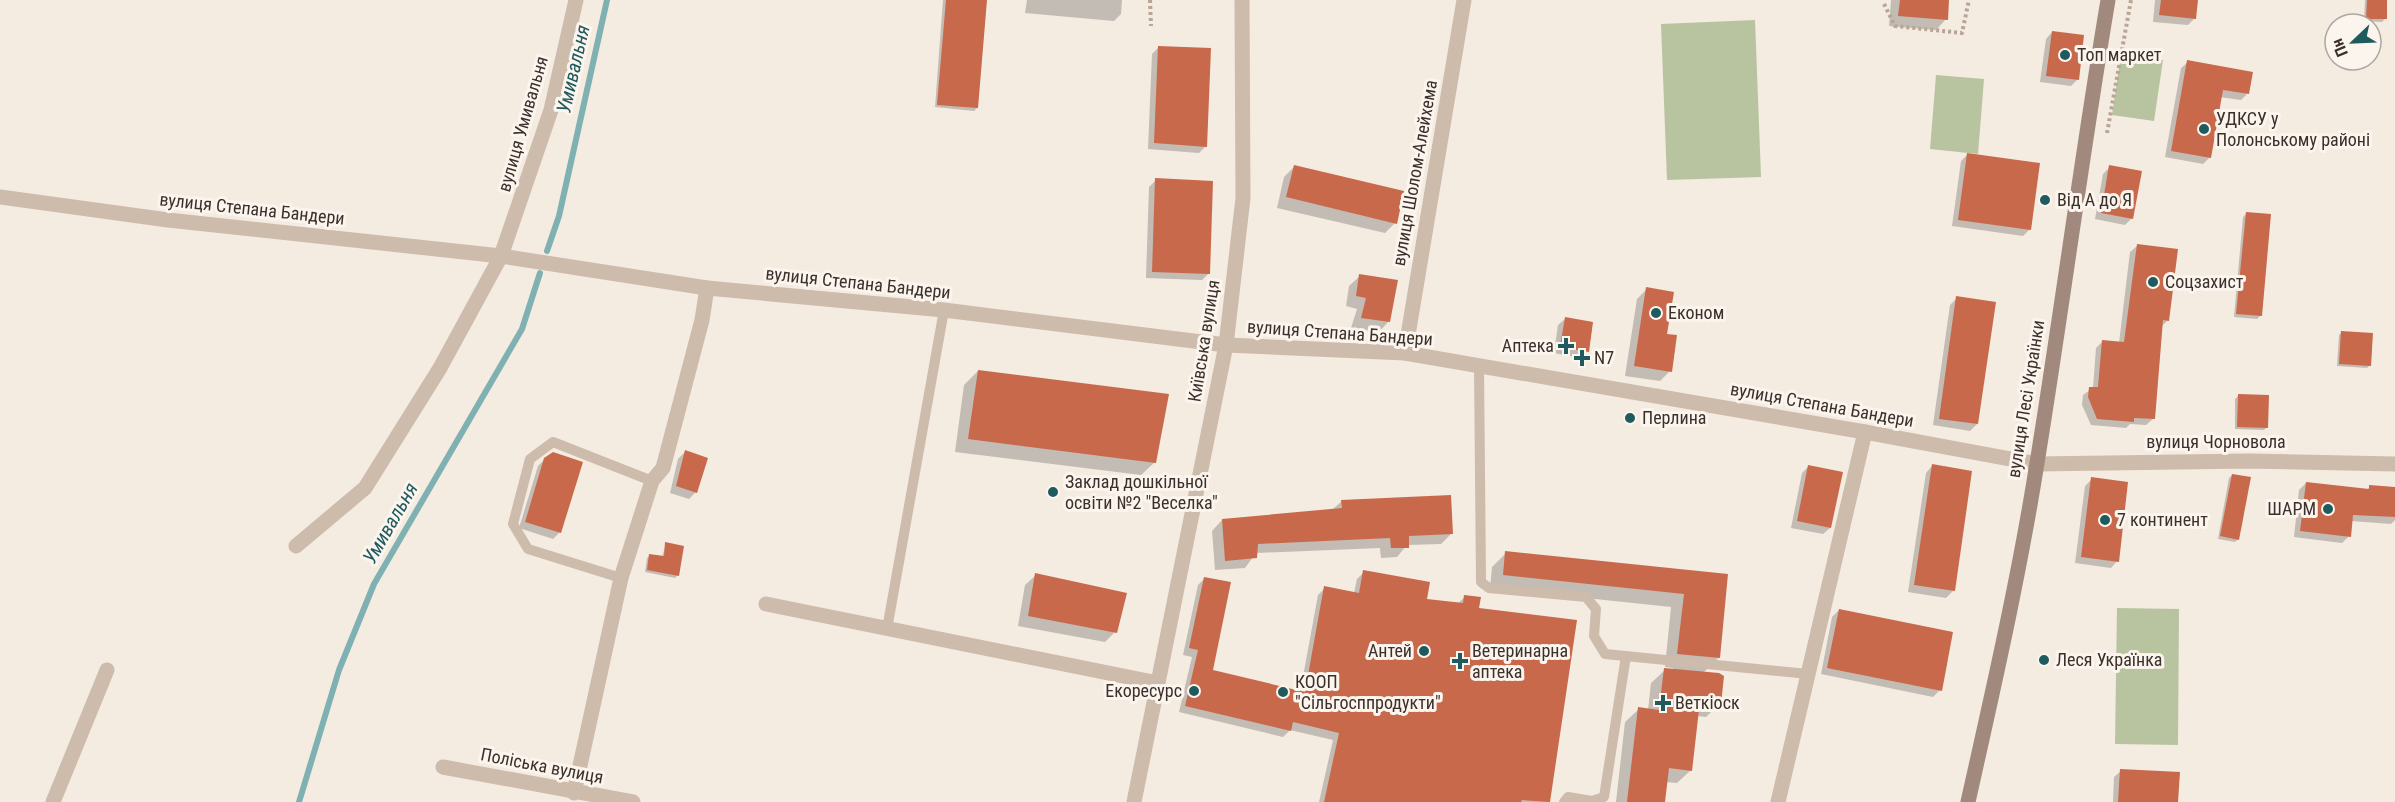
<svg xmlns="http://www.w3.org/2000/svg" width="2395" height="802" viewBox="0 0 2395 802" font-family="'Roboto Condensed',sans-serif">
<rect width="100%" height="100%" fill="#f4ebe1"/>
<g fill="#b8c4a0">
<path d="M1755,20L1761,177L1667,180L1661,24Z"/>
<path d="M2121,54L2163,60L2154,121L2112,115Z"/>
<path d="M1936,75L1984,79L1978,154L1930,149Z"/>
<path d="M2117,608L2179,609L2178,745L2115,744Z"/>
</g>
<g fill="#0003">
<path d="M943,0H985L977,108L974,111L935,107Z"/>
<path d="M1027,0H1122L1121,14L1114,21L1025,13Z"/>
<path d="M1891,0H1948L1946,19L1936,30L1889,26Z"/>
<path d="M2155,0H2197L2195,18L2188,25L2153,22Z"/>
<path d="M2365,0H2385V19L2382,22L2364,21Z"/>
<path d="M2052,32L2078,79L2071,86L2040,82L2046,39Z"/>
<path d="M1159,47L1206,146L1199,153L1148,149L1152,54Z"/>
<path d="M2188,62L2247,94L2241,100L2220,97L2210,157L2203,164L2165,157L2181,68Z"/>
<path d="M1968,154L2030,229L2023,236L1952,226L1961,161Z"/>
<path d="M1294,167L1395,223L1385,233L1277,208L1284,177Z"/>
<path d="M2110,167L2132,218L2125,225L2095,219L2103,174Z"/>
<path d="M1156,180L1209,273L1202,280L1146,278L1149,187Z"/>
<path d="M2246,214L2260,316L2257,319L2234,317L2243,217Z"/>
<path d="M2137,246L2168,320L2161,327L2153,419L2146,425L2130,424L2126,428L2091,425L2082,405L2083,395L2093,388L2096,348L2103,341L2119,343L2130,252Z"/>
<path d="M1360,276L1389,321L1379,332L1351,328L1357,309L1346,306L1349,286Z"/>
<path d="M1647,289L1665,335L1670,371L1660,381L1625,376L1637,299Z"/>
<path d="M1957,298L1977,424L1970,431L1933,425L1950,305Z"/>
<path d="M1565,319L1587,351L1580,358L1554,353L1558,325Z"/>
<path d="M2342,332L2370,365L2367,368L2337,366L2339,335Z"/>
<path d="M978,371L1155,462L1141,475L955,452L964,385Z"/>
<path d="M2238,396L2267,427L2264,430L2235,429V399Z"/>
<path d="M685,452L696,492L689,499L670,493L678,459Z"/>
<path d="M545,459L560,532L553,539L519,528L538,466Z"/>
<path d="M1809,466L1830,528L1823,534L1791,528L1802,473Z"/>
<path d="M1932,466L1971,472L1953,591L1946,598L1908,592L1926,473Z"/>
<path d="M2232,475L2238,539L2235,542L2218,539L2229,478Z"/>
<path d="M2092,479L2117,561L2111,568L2075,563L2085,486Z"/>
<path d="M2306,483L2366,490L2370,487L2395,488V520L2391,524L2351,521L2349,536L2342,543L2294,537L2299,490Z"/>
<path d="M1342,501L1452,533L1441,544L1407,545L1397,557L1381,558L1380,548L1256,553L1245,568L1215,570L1212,531L1222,520L1332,510Z"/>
<path d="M666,544L678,575L675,578L645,572L647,558L650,555L662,557Z"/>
<path d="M1506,553L1727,575L1719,657L1703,673L1720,703L1706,717L1697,716L1691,770L1677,783L1666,782L1663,802H1616L1625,722L1639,709L1648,710L1651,683L1665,670H1673V668L1665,667L1671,607L1490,588L1492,567Z"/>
<path d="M1364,572L1425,600L1457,604L1465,597L1478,610L1548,802H1319L1333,740L1290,730L1283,737L1179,712L1192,657L1183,655L1198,585L1205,578L1211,671L1300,693L1318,595L1325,588L1354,593L1357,579Z"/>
<path d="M1036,575L1115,632L1105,642L1018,626L1025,585Z"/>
<path d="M1839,610L1940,690L1933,697L1821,674L1832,617Z"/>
<path d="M2121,771L2177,802H2113L2114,777Z"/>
</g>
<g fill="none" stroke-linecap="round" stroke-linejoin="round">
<g stroke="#7fb0b2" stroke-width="6">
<path d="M547,251L559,216L607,0"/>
<path d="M299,802L339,670L374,584L522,329L540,273"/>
</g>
</g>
<g fill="#c8694b">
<path d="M946,0H987L978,108L937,105Z"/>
<path d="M1900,0H1949L1948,20L1898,16Z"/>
<path d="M2161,0H2198L2196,19L2159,15Z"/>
<path d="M2367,0H2387V19H2366Z"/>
<path d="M2052,31L2084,35L2079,80L2046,76Z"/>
<path d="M1158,46L1211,48L1207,147L1154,143Z"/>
<path d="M2187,60L2253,72L2249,94L2223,90L2211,158L2171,151Z"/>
<path d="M1967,153L2040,163L2031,230L1958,220Z"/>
<path d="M1294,165L1404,191L1397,224L1286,197Z"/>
<path d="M2109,165L2142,171L2133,219L2101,213Z"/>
<path d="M1155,178L1213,181L1210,274L1152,272Z"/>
<path d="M2246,212L2271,214L2262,316L2236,314Z"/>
<path d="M2137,244L2178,249L2169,321L2163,320L2155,419L2134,418V422L2097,419L2088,397L2089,387H2098L2102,340L2124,342Z"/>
<path d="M1359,274L1398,280L1390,322L1361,318L1366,298L1356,296Z"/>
<path d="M1646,287L1674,292L1667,334L1677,335L1672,372L1634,366Z"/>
<path d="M1956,296L1996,302L1978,424L1939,419Z"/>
<path d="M1565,317L1593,322L1589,352L1560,347Z"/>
<path d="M2341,331L2373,333L2371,366L2339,364Z"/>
<path d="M978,370L1169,394L1156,463L968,439Z"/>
<path d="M2238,394L2269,395L2268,428L2237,427Z"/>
<path d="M685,450L708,458L697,493L676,486Z"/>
<path d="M553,452L583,462L561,533L525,522L544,458Z"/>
<path d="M1932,464L1972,471L1955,591L1914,585Z"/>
<path d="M1808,465L1843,472L1831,528L1797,521Z"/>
<path d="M2232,474L2251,477L2239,540L2220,536Z"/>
<path d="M2091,477L2128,482L2119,562L2081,557Z"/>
<path d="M2306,482L2369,489V485L2395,487V517L2353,515L2351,537L2300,531Z"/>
<path d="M1451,495L1453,534L1409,536V548H1391L1390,538L1258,544L1257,558L1225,561L1222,519L1342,508L1341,500Z"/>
<path d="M665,542L684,546L679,576L647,570L649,554L664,556Z"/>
<path d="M1505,551L1728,574L1720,658L1677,654L1684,594L1503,575Z"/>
<path d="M1363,570L1430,582L1427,599L1463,603L1464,595L1481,597L1479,608L1577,620L1550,802L1522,800L1521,802H1324L1339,733L1293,722L1291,731L1185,706L1198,650L1189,648L1204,577L1231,582L1213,670L1305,692L1324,586L1359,593Z"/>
<path d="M1035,573L1127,593L1117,633L1028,616Z"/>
<path d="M1839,609L1953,632L1942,691L1827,668Z"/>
<path d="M1664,668L1719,673L1724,676L1721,704L1700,701L1692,771L1669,768L1665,802H1627L1638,707L1659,710Z"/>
<path d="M2120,769L2180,772L2178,802H2118Z"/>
</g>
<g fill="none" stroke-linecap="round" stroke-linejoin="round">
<g stroke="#b9a596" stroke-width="4" stroke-dasharray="3 3" stroke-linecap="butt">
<path d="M1150,0L1151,26"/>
<path d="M1884,4L1895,26L1962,33L1969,0"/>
<path d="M2107,133L2131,0"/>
</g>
<g stroke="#cdbbac" stroke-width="10">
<path d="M1479,366L1481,582L1489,588L1586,597L1596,609L1594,636L1605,654L1808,674"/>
<path d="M621,578L528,549L513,524L530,459L553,442L652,481"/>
<path d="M887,629L944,310"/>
<path d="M1564,802L1568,797L1592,801L1604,797L1626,656"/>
</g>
<g stroke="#cdbbac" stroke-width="15">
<path d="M0,197L168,220L501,256L707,288L944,310L1226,345L1405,353L1865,432L2037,464L2249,461L2395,464"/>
<path d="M1405,353L1464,0"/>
<path d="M296,546L365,488L440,368L501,256L551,110L576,0"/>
<path d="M766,604L1158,683"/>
<path d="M443,767L633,802"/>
<path d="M574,793L621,578L652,481L663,468L702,320L707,288"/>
<path d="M53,802L107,670"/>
<path d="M1134,802L1226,345L1243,198L1242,0"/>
<path d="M1778,802L1865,432"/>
</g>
<path stroke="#a18a7d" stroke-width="15" d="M1968,802C1993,690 2019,577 2037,463C2062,309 2082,154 2108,0"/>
</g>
<g fill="#1f5a5e" stroke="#fbf5ee" stroke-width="2">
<circle cx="2065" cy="55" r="6"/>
<circle cx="2204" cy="129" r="6"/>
<circle cx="2045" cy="200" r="6"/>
<circle cx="2153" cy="282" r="6"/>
<circle cx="1656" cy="313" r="6"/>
<path d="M1563 337h6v6h6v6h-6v6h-6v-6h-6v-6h6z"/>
<path d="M1579 349h6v6h6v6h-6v6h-6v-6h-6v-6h6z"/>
<circle cx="1630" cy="418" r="6"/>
<circle cx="1053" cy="492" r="6"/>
<circle cx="2328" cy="509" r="6"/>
<circle cx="2105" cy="520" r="6"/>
<circle cx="1424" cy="651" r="6"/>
<circle cx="2044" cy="660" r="6"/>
<path d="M1457 652h6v6h6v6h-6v6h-6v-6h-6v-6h6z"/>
<circle cx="1194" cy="691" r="6"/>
<circle cx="1283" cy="692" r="6"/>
<path d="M1660 694h6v6h6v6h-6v6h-6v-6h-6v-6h6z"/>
</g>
<g text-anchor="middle" stroke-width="6" stroke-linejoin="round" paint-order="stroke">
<g font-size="18" fill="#3b302b" stroke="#fbf5ee" text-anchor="start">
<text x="2077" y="61">Топ маркет</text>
<text x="2216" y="125">УДКСУ у<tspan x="2216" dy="21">Полонському районi</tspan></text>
<text x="2057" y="206">Від А до Я</text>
<text x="2165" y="288">Соцзахист</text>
<text x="1668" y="319">Економ</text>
<text x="1554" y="352" text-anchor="end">Аптека</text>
<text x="1594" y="364">N7</text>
<text x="1642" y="424">Перлина</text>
<text x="1065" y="488">Заклад дошкільної<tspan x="1065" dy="21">освіти №2 "Веселка"</tspan></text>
<text x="2316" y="515" text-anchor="end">ШАРМ</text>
<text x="2117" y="526">7 континент</text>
<text x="1412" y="657" text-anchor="end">Антей</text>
<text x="1472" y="657">Ветеринарна<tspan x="1472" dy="21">аптека</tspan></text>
<text x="2056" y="666">Леся Українка</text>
<text x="1295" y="688">КООП<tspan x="1295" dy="21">"Сільгосппродукти"</tspan></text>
<text x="1182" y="697" text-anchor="end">Екоресурс</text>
<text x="1675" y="709">Веткіоск</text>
</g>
<g font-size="18" fill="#3b302b" stroke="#fbf5ee">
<text transform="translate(523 124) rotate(-74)" y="6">вулиця Умивальня</text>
<text transform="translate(1415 173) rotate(-80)" y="6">вулиця Шолом-Алейхема</text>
<text transform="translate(252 209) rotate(6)" y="6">вулиця Степана Бандери</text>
<text transform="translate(858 283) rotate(6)" y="6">вулиця Степана Бандери</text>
<text transform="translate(1340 333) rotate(4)" y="6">вулиця Степана Бандери</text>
<text transform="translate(1204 341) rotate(-81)" y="6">Київська вулиця</text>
<text transform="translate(2026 399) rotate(-81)" y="6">вулиця Лесі Українки</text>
<text transform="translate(1822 405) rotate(10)" y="6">вулиця Степана Бандери</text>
<text x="2216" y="448">вулиця Чорновола</text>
<text transform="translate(542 766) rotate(11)" y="6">Поліська вулиця</text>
</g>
<g font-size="20" font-style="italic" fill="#1f5a5e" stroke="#fbf5ee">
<text transform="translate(573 69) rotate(-77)" y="7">Умивальня</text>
<text transform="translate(390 523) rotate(-60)" y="7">Умивальня</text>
</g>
</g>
<g transform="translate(2353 42) rotate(247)"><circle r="28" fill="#fbf5ee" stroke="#aea6a0" stroke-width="1.5"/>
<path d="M0-4.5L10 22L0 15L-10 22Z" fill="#1f5a5e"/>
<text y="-9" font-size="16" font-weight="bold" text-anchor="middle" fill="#3b302b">Пн</text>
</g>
</svg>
